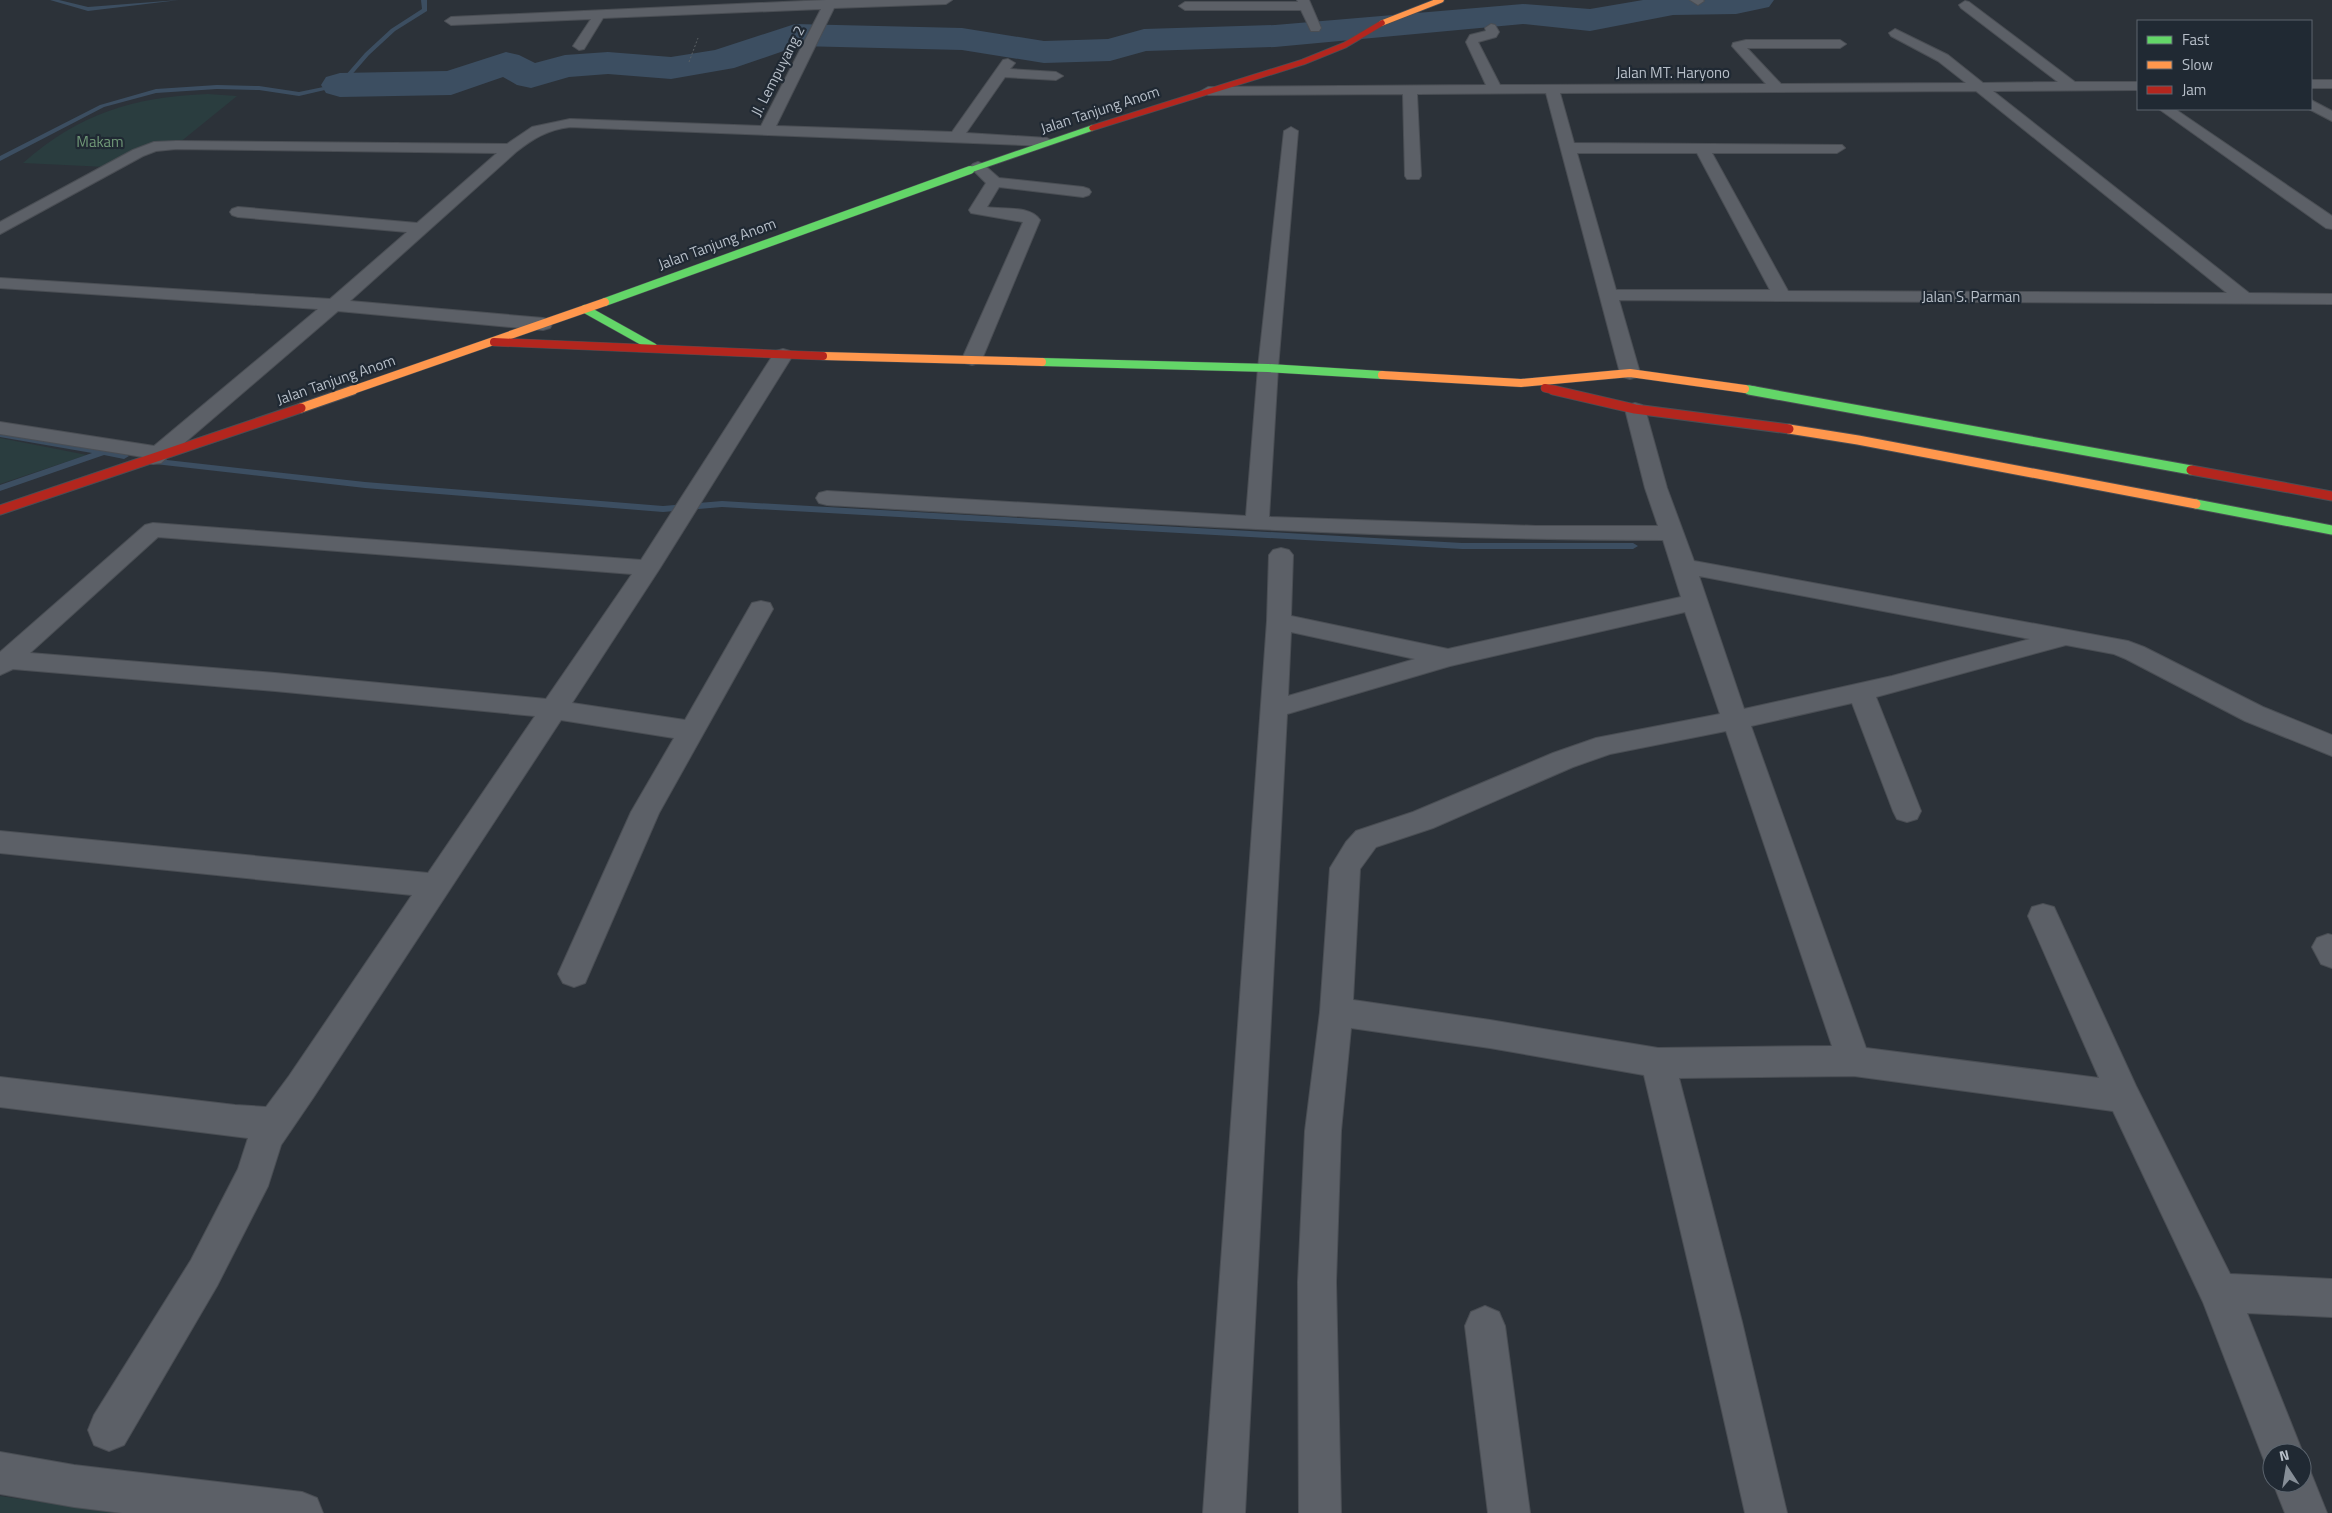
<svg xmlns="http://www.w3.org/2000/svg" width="2332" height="1513" viewBox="0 0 2332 1513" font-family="'Titillium Web',sans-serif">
<rect width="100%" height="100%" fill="#2c3239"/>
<g fill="#2a3d3f">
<path d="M208,94L237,96L179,143L106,167L23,163C80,113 133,97 208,94Z"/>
<path d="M0,438L87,455L0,484Z"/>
<path d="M0,1496L119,1513H0Z"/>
</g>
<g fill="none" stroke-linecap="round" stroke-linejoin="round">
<g fill="#3c4e61" fill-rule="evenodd">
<path d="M50,0H59L88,7L179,0L88,11Z"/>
<path d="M421,0H427V11L395,31L369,55L342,86L299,96L259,90L217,89L156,93L104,107L0,161V156L100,105L156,89L217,85L259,86L299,92L338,84L365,53L391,29L422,9Z"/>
<path d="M0,431L124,453L129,456L124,459L104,455L0,491V485L92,453L0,437Z"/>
<path d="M158,459L365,482L663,506L722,501L1462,543H1633L1638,546L1633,549H1462L722,507L663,512L365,488L155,464V460Z"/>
</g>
<path fill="#3c4e61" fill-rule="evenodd" d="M1643,0H1774L1769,7L1736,14L1673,15L1590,31L1523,24L1275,47L1146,51L1110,61L1044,63L962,50L798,46L734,68L671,79L608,74L569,77L531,88L517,85L503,77L451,95L340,97L326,93L321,85L326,77L340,73L447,71L506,52L519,55L535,63L565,55L608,52L671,57L715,50L795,24L962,28L1044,41L1108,39L1144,29L1275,25L1523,4L1590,9Z"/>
<g stroke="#4a4e54" stroke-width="2">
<g id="street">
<path d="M826,0H952L946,4L834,8L776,126L952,132L1003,60L1008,59L1015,63L1010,69L1056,72L1063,76L1056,80L1005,77L966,133L1047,138L1054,142L1047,146L570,127C547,130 534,138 516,152L350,301L543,318L550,320L552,324L550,328L543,330L338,311L161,463L153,464L145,463L143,457L0,434V422L154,446L318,309L0,288V278L330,299L407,232L238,217L232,215L230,212L232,209L238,207L417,223L497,153L176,149L156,151L143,156L0,234V222L133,150L154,142L176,141L507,144L532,127L570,119L761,126L821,9L603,18L584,49L579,50L573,46L591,19L451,25L445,21L451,17Z"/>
<path d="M1297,0H1309L1321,28L1319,31H1311L1301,10H1185L1179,6L1185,2H1298Z"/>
<path d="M1690,0H1703L1704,1L1698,5Z"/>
<path d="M1965,1L1969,2L2075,82H2138V90L1993,91L2249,293L2332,294V304L1619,300L1640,373L1637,377L1630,379L1623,377L1620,373L1546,93L1417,94L1421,176L1419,179H1407L1405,176L1403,94L1208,95L1201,91L1208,87L1486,85L1466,42L1470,35L1486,31L1485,28L1491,24L1495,25L1499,32L1496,37L1478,42L1500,85L1766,84L1732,46L1733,43L1746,40H1840L1846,44L1840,48H1747L1781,84L1966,83L1938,61L1891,36L1889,33L1895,29L1948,55L1983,83L2058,82L1961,8L1959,5ZM1976,91L2227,293L1788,291L1712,153H1837L1845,148L1842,145L1574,143L1560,93ZM1577,153H1697L1770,290H1616Z"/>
<rect x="2311" y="80" width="21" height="8"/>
<path d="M2311,100L2332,111V121L2309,109H2311Z"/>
<path d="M2159,109H2175L2332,216V229L2326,228Z"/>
<path d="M1291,127L1298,131L1278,368L1269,517L1536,526H1658L1645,488L1625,409L1628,405L1635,403L1642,405L1645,409L1667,488L1694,561L2128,641L2144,647L2263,707L2332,735V756L2245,721L2126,659L2114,654L2066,645L1876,697L1921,811L1917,819L1907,822L1897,819L1893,811L1852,703L1751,726L1866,1048L2099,1078L2028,916L2032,907L2043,904L2054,907L2136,1086L2230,1274L2332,1279V1317L2247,1313L2303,1453L2302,1455V1453H2272V1470L2267,1468L2203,1302L2113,1111L1854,1076L1679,1078L1742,1322L1787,1513H1745L1702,1322L1644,1075L1490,1048L1351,1028L1341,1131L1336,1282L1341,1513H1299L1298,1282L1305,1131L1320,1012L1330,868L1346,842L1356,831L1413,812L1553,753L1596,738L1720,714L1685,612L1450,666L1287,714L1245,1513H1203L1267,621L1269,555L1273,550L1281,548L1289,550L1293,555L1291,616L1448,649L1681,597L1663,540C1384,540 1106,521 827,505L819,503L816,498L819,493L827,491L1246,516L1258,368L1284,131ZM1699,576L2030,639L1892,676L1744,709ZM1291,632L1415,659L1288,696ZM1726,731L1832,1046L1658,1048L1490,1020L1353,1000L1360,869L1376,847L1433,828L1573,767L1610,754Z"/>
<path d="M978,162L983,164L999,178L1083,187L1089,189L1091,192L1089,195L1083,197L999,187L987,207C1003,210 1030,205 1040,220L982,359L979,363L972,365L965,363L962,359L1023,222L971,213L969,210L986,183L970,167L973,164Z"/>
<path d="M783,349L790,351L793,355L660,568L572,703L685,720L752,603L761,601L770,603L773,609L659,813L585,983L574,987L563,983L558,974L631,812L674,738L561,720L313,1098L281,1145L268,1186L217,1286L124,1445L109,1451L94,1445L88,1430L94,1415L191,1260L238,1169L248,1138L0,1107V1077L235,1105L266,1107L289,1076L412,895L0,853V831L428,873L535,716L275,691L13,669L0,675V652L145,525L153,523L641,560L773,355L776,351ZM158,537L632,574L546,699L275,673L30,653Z"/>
<path d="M2328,934L2332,935V968L2321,964L2312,947L2317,938Z"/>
<path d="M1485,1306L1499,1312L1505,1326L1530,1513H1488L1465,1326L1471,1312Z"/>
<path d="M0,1452L74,1465L302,1492L317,1498L323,1513H122L74,1507L0,1494Z"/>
<path d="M2302,1465L2309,1468L2327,1513H2285L2273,1483H2302Z"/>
</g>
</g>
<g stroke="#4a4e54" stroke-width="7">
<path id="fast-far2" d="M967,171L1092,128"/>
</g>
<g stroke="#4a4e54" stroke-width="9">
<g id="fast-far1">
<path d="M605,302L970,170"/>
<path d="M585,309L653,347"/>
<path d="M1042,362L1268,368L1382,375"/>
<path d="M1745,389L1756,391"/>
</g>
</g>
<g stroke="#4a4e54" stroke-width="11">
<g id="fast">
<path d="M1749,390L2191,470"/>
<path d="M2196,504L2332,530"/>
</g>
</g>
<g stroke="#4a4e54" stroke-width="7">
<path id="slow-far2" d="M1382,23L1441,0"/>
</g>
<g stroke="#4a4e54" stroke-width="9">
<g id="slow-far1">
<path d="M823,356L1042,362"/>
<path d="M1382,375L1521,383L1630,373L1745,389"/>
<path d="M350,391L605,302"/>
</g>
</g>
<g stroke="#4a4e54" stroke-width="11">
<g id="slow">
<path d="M301,408L353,390"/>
<path d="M1789,429L1858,440L2196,504"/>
</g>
</g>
<g stroke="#4a4e54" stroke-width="7">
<path id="jam-far2" d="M1092,128L1303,62L1345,45L1382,23"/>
</g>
<g stroke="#4a4e54" stroke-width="9">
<g id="jam-far1">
<path d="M494,342L823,356"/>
<path d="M1545,388L1558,391"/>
</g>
</g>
<g stroke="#4a4e54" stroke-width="11">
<g id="jam">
<path d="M1553,390L1635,409L1789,429"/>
<path d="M2191,470L2332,496"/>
<path d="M0,510L301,408"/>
</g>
</g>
<path stroke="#5a6064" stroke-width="1" stroke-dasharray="2 2" stroke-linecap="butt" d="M689,62L698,38"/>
<use href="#street" fill="#5c6067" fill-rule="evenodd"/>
<use href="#fast-far2" stroke="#63d668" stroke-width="5.5"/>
<use href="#fast-far1" stroke="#63d668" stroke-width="8"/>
<use href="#fast" stroke="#63d668" stroke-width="9"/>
<use href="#slow-far2" stroke="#ff974d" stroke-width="5.5"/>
<use href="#slow-far1" stroke="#ff974d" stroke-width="8"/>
<use href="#slow" stroke="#ff974d" stroke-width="9"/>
<use href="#jam-far2" stroke="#b3261e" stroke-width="5.5"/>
<use href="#jam-far1" stroke="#b3261e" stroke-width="8"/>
<use href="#jam" stroke="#b3261e" stroke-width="9"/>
</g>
<g text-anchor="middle" stroke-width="4.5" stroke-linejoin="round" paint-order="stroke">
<g font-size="15" fill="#b7bfc9" stroke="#202933">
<text transform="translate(778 71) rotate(-63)" y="5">Jl. Lempuyang 2</text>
<text x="1673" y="78">Jalan MT. Haryono</text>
<text transform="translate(1100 110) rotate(-18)" y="5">Jalan Tanjung Anom</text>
<text transform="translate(717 244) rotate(-20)" y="5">Jalan Tanjung Anom</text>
<text x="1971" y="302">Jalan S. Parman</text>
<text transform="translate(336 380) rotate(-19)" y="5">Jalan Tanjung Anom</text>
</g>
<g font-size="15" fill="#709877" stroke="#202933">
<text x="100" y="147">Makam</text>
</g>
</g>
<rect x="2137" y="20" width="175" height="90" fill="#202933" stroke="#5c656f"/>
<rect x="2147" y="36" width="25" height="8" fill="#63d668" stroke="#5c656f"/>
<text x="2182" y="45" font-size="15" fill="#b7bfc9">Fast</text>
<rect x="2147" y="61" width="25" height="8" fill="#ff974d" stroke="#5c656f"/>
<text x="2182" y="70" font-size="15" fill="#b7bfc9">Slow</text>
<rect x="2147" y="86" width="25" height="8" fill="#b3261e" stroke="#5c656f"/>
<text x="2182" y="95" font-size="15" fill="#b7bfc9">Jam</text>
<g transform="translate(2287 1468) rotate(348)"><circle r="24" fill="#202933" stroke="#5c656f"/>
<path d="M0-4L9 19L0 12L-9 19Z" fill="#868e97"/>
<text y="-8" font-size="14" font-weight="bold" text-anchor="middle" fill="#b7bfc9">N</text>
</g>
</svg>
